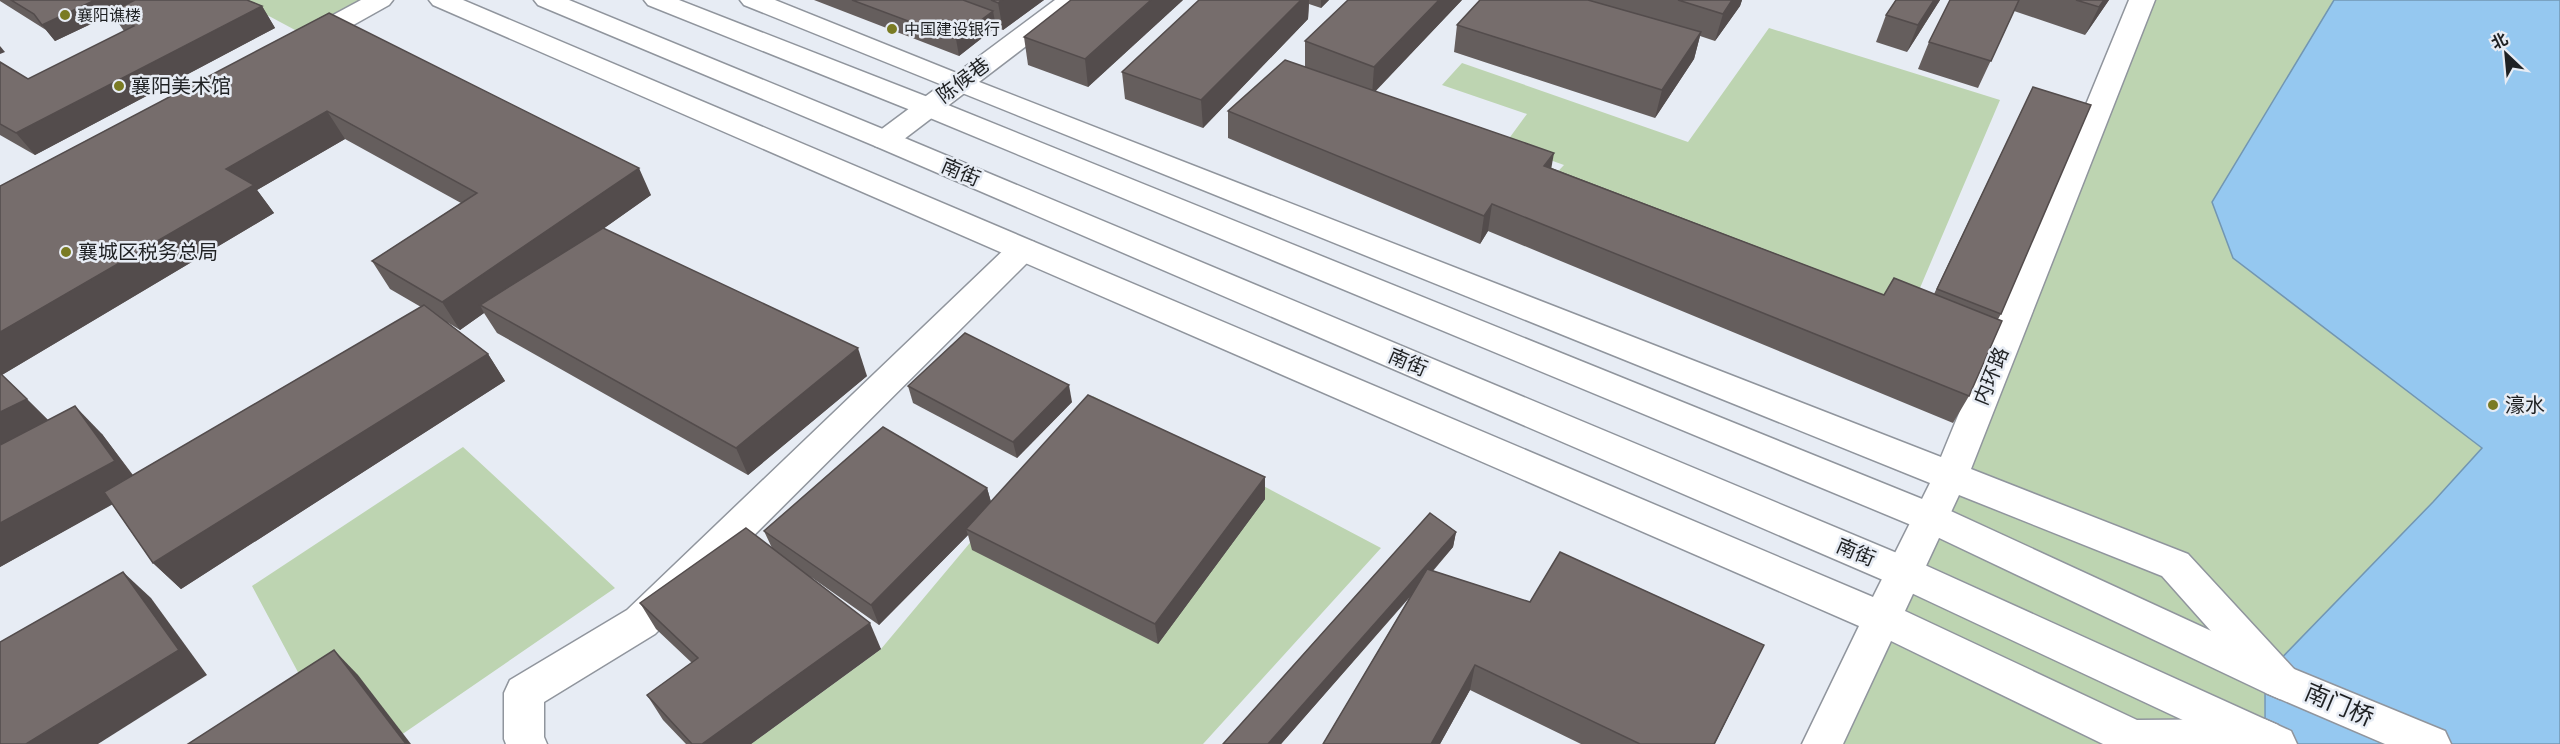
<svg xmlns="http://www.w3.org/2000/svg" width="2560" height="744" viewBox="0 0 2560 744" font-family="Roboto,'Noto Sans SC',sans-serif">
<rect width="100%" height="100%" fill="#e7ecf4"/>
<g fill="#bdd4b1">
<path d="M239,0H380L310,38Z"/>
<path d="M2142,0H2334L2212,202L2371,362L2482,448L2433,502L2265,675L2264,744H1822Z"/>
<path d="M1769,28L2000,100L1911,309L1549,181L1564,165L1505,144L1527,114L1442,85L1462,63L1688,142Z"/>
<path d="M1093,396L1381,548L1203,744H751L881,649Z"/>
<path d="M463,447L615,588L388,744H333L308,691L252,586Z"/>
</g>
<path fill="#95c8f0" stroke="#7296b2" stroke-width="1.5" d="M2334,0H2560V744H2265V675L2433,502L2482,448L2233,258L2212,202Z"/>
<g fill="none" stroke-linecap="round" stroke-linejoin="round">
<g stroke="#90959d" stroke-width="3">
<g id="minor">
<path d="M361,0H393L389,5L314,47L305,49L296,47L292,41L296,35Z"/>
<path d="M1055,0H1084L1080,5L895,146L885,149L875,146L871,140L875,134Z"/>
<path d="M1023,239L1034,242L1038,249L1034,256L655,634L544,702V737L547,744H506L504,739V693L510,680L627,610L1012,242Z"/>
</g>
</g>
<g stroke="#90959d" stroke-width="3">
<path id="tertiary" d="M429,0H463L1873,597L1930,483L744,5L740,0H775L969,78L1941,457L2129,0H2155L1971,469L2188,554L2294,669L2300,681L2294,693L2280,699L2266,693L2162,576L1959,495L1905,611L2137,720L2264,719L2278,725L2284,738L2282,744H2103L1891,641L1843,744H1802L1859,626L433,5Z"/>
</g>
<g stroke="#90959d" stroke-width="3">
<g id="secondary">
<path d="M534,0H569L895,134L1916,561L2291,731L2297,744H2234L1890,583L875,146L538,5Z"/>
<path d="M644,0H679L938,101L1942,507L2294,669L2445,731L2451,744H2385L2266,693L1916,527L918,113L648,5Z"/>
</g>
</g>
<use href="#minor" fill="#fff" fill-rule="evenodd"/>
<use href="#tertiary" fill="#fff" fill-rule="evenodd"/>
<use href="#secondary" fill="#fff" fill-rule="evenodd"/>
</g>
<g fill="#655e5d" fill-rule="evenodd">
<path d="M0,0H247L262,6L275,28L35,155L0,135V62L28,79L124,31L112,14L55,41L46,30L0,1Z"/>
<path d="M814,0H1044L1003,30L996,27L959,56Z"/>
<path d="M1183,0L1088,87L1028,65L1024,37Z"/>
<path d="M1199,0H1329L1321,8L1309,4L1308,19L1203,128L1125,99L1122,72Z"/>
<path d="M1462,0L1375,91L1552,168L1884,295L1934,294L2033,87L2001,314L1998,319L1969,396L1953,423L1488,231L1480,244L1228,138V111L1305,67V41Z"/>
<path d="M1480,0H1742L1740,6L1715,41L1700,36L1694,59L1655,118L1454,52L1457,25Z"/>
<path d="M1896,0H1940L1907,52L1876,42L1886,15Z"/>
<path d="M1950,0H2109L2085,35L2014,11L1978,88L1918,69L1929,42Z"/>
<path d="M329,13L651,195L603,229L867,376L748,475L497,333L484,313L460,330L447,322L488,354L505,381L181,589L153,563L112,504L0,567V186ZM345,139L461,203L372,261L390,289L421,307L133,475L102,434L48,420L2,375L274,213L257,190Z"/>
<path d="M908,386L1072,402L1017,458L913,403Z"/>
<path d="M987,488L991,502L1265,499L1158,644L972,550L968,535L879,625L811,577L881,649L751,744H686L663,720L647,695L692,663L656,629L640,603L772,548L764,531Z"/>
<path d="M1430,513L1456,532L1453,547L1433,571L1530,602L1560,552L1764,645L1715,744H1581L1470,690L1440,744H1323L1410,597L1281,744H1223Z"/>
</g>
<g fill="#534c4c">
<path d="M95,0H141L111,12L112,14L55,41L42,25Z"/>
<path d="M1002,0H1044L1003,30L998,3Z"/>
<path d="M1151,0H1183L1088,87L1085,59Z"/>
<path d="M1301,0H1309L1308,19L1203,128L1201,100Z"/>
<path d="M1321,0H1329L1321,8Z"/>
<path d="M1439,0H1462L1372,95L1374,67Z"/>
<path d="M1732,0H1742L1740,6L1715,41L1723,14Z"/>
<path d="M1934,0H1940L1907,52L1918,25Z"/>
<path d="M2104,0H2109L2085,35L2099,7Z"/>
<path d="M262,6L275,28L35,155L16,133Z"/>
<path d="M993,11L996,27L959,56L956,39Z"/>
<path d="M1701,32L1694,59L1655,118L1662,90Z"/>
<path d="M0,46L5,52L0,54Z"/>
<path d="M327,111L345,139L257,190L274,213L0,376V332L226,169Z"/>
<path d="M1554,153L1549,181L1544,166Z"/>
<path d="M639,168L651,195L488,310L480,305L484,313L460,330L442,302Z"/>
<path d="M1492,204L1488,231L1480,244L1484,216Z"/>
<path d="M858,348L867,376L748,475L736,448Z"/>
<path d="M488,354L505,381L181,589L153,563Z"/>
<path d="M1069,385L1072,402L1017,458L1013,442Z"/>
<path d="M27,399L54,426L0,455V412Z"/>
<path d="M75,406L102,434L142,488L0,567V523Z"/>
<path d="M1265,477V499L1158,644L1155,624Z"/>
<path d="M987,488L993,509L966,529L968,535L879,625L871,605Z"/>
<path d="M1456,532L1453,547L1281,744H1268Z"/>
<path d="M123,572L151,598L207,675L98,744H26Z"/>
<path d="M870,623L881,649L751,744H702Z"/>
<path d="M334,650L358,675L411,744H406Z"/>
<path d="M1475,665L1470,690L1440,744H1431Z"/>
</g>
<g fill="#766d6c" stroke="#534c4c" stroke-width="1.5">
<path d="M11,0H95L42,25L34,14Z"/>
<path d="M135,0H247L262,6L16,133L0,124V62L28,79L134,26L111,12Z"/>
<path d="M852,0H963L993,11L956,39Z"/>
<path d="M991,0H1002L998,3Z"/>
<path d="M1071,0H1151L1085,59L1024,37Z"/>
<path d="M1199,0H1301L1201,100L1122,72Z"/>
<path d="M1348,0H1439L1374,67L1305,41Z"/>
<path d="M1480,0H1588L1701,32L1662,90L1457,25Z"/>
<path d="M1678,0H1732L1723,14Z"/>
<path d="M1896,0H1934L1918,25L1886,15Z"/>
<path d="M1950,0H2019L1991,61L1929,42Z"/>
<path d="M2076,0H2104L2099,7Z"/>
<path d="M329,13L639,168L442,302L372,261L477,193L327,111L226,169L254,185L0,332V186Z"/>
<path d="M1285,60L1554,153L1544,166L1884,295L1894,278L2002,321L1969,396L1492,204L1484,216L1228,111Z"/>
<path d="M2033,87L2091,105L2001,314L1937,289Z"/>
<path d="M603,228L858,348L736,448L480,305Z"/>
<path d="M424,305L488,354L153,563L104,492Z"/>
<path d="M965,333L1069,385L1013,442L908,386Z"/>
<path d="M0,373L27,399L0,412Z"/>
<path d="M1088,395L1265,477L1155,624L966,529Z"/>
<path d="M75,406L115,461L0,523V445Z"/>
<path d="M883,427L987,488L871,605L764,531Z"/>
<path d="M1430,513L1456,532L1268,744H1223Z"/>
<path d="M746,528L870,623L702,744H692L647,695L698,658L640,603Z"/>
<path d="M1560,552L1764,645L1714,744H1640L1475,665L1431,744H1323L1427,569L1530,602Z"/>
<path d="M123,572L179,650L26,744H0V642Z"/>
<path d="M334,650L406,744H188Z"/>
</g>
<g fill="#7a7b23" stroke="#e7ecf4" stroke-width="2">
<circle cx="65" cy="15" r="6"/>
<circle cx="892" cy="29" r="6"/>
<circle cx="119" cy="86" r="6"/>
<circle cx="66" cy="252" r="6"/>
<circle cx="2493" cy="405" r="6"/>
</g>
<g text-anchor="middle" stroke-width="5" stroke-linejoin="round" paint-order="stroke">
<g font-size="16" fill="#1f2123" stroke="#e7ecf4" text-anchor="start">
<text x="77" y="21">襄阳谯楼</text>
<text x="904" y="35">中国建设银行</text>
</g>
<g font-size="20" fill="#1f2123" stroke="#e7ecf4">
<text transform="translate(963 80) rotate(-37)" y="7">陈候巷</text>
<text transform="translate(961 172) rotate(23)" y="7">南街</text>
<text transform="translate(1408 362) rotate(23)" y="7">南街</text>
<text transform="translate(1991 376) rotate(-68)" y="7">内环路</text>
<text transform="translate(1856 552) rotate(23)" y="7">南街</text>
</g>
<g font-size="20" fill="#1f2123" stroke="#e7ecf4" text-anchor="start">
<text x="131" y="93">襄阳美术馆</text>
<text x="78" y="259">襄城区税务总局</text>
<text x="2505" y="412">濠水</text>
</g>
<g font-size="24" fill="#1f2123" stroke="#e7ecf4">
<text transform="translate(2339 705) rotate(23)" y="8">南门桥</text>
</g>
</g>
<g transform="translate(2506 54) rotate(334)" stroke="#e7ecf4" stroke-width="4.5" paint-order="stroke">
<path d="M0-4.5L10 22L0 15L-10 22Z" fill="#1f2123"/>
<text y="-9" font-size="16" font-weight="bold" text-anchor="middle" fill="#1f2123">北</text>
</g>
</svg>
